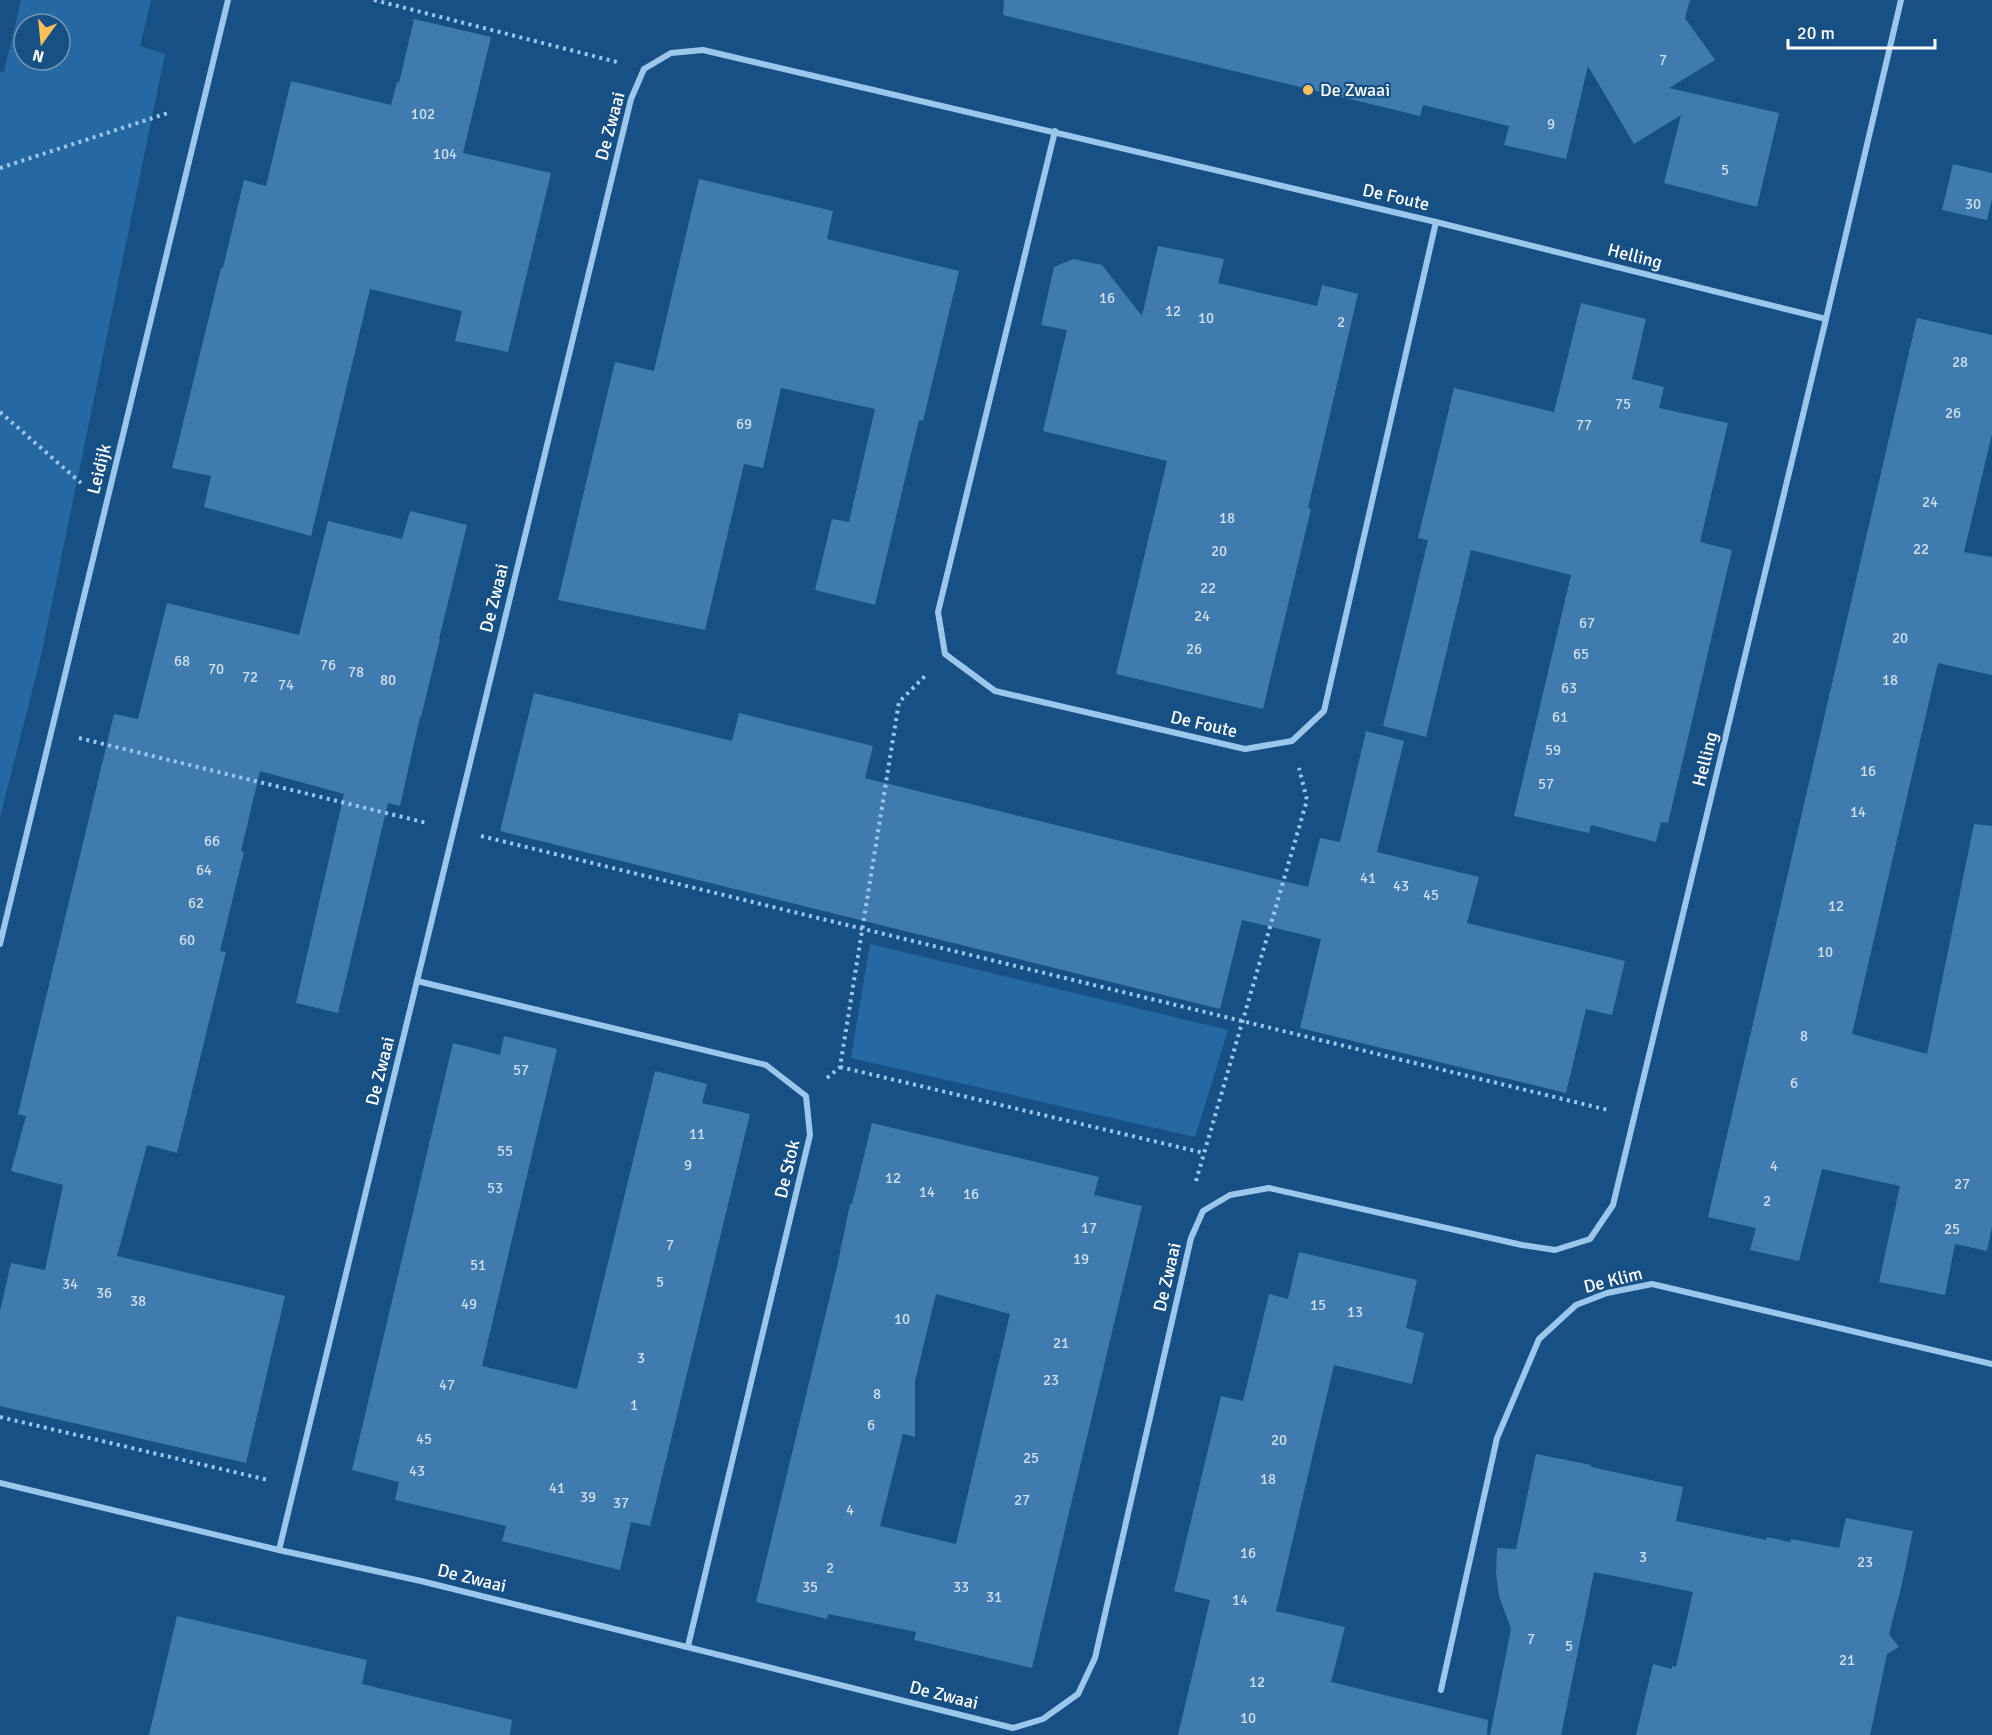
<svg xmlns="http://www.w3.org/2000/svg" width="1992" height="1735" viewBox="0 0 1992 1735" font-family="Signika,sans-serif">
<rect width="100%" height="100%" fill="#175084"/>
<g fill="#2669a2" fill-rule="evenodd">
<path d="M21,0H151L140,46L165,54L41,656L0,817V72H4ZM24,24H60V60H24Z"/>
<path d="M870,944L1228,1030L1195,1137L851,1058Z"/>
</g>
<g fill="#3f7bae" fill-rule="evenodd">
<path d="M1004,0H1690L1685,18L1715,60L1669,88L1779,113L1757,207L1664,183L1681,115L1634,144L1588,66L1566,159L1504,145L1509,126L1423,105L1420,116L1003,15Z"/>
<path d="M414,19L491,37L463,153L551,173L508,352L455,341L462,311L370,289L311,536L204,507L211,476L172,468L221,268H223L244,180L266,186L291,81L391,105L397,82L399,83Z"/>
<path d="M1953,164L1992,173V199L1987,220L1942,210Z"/>
<path d="M699,179L833,211L827,239L959,271L923,421L919,420L875,605L815,590L832,519L849,522L875,409L781,388L763,468L744,464L705,630L558,600L615,362L654,371Z"/>
<path d="M1158,246L1224,259L1218,283L1317,306L1322,285L1358,294L1308,508L1311,509L1263,709L1116,674L1167,461L1043,431L1067,330L1041,325L1054,267L1073,259L1102,265L1142,316Z"/>
<path d="M1581,303L1646,319L1632,379L1664,387L1659,408L1728,423L1700,542L1732,550L1668,823L1661,822L1656,842L1591,825L1589,833L1514,816L1571,575L1471,550L1426,737L1383,726L1428,540L1418,538L1454,388L1554,412Z"/>
<path d="M1917,318L1992,335V434L1964,552L1992,557V675L1938,663L1852,1034L1927,1054L1974,824L1992,826V1227L1987,1251L1955,1244L1945,1295L1879,1282L1900,1186L1822,1169L1799,1261L1750,1250L1756,1228L1708,1217Z"/>
<path d="M410,511L467,525L439,639H440L421,717H420L400,806L388,803L338,1013L296,1003L344,794L260,771L241,851L244,852L220,951L226,952L177,1153L147,1145L117,1256L285,1296L246,1463L0,1406V1311L11,1263L45,1270L63,1185L11,1171L26,1116L18,1114L114,714L138,719L167,603L299,635L328,521L402,539Z"/>
<path d="M534,693L732,741L739,713L873,746L865,778L1308,887L1320,838L1340,842L1366,731L1404,741L1377,852L1479,877L1467,923L1625,961L1612,1015L1586,1009L1566,1093L1300,1028L1321,939L1242,920L1220,1009L500,831Z"/>
<path d="M504,1036L557,1049L482,1366L577,1389L655,1071L707,1084L702,1103L750,1114L650,1526L631,1522L620,1570L502,1541L506,1526L395,1500L399,1482L352,1470L453,1043L500,1055Z"/>
<path d="M872,1123L1099,1177L1094,1195L1142,1206L1032,1668L914,1640L916,1632L828,1614L827,1619L756,1602L837,1267L850,1204H852ZM936,1294L1010,1314L956,1544L880,1526L903,1434L915,1437V1381Z"/>
<path d="M1299,1252L1417,1280L1406,1328L1424,1333L1412,1384L1334,1365L1276,1611L1345,1627L1331,1682L1488,1720L1487,1735H1178L1210,1600L1174,1591L1221,1396L1243,1401L1269,1294L1288,1299Z"/>
<path d="M1536,1454L1591,1465V1467L1683,1487L1676,1521L1766,1540L1767,1537L1790,1542L1791,1539L1839,1548L1846,1518L1913,1531L1901,1588L1889,1634L1899,1647L1887,1654L1870,1735H1636L1653,1664L1672,1669V1666L1676,1667L1693,1592L1594,1572L1561,1735H1490L1511,1629L1499,1596L1496,1573L1497,1548L1516,1549Z"/>
<path d="M177,1616L367,1660L362,1684L512,1720L510,1735H149Z"/>
</g>
<g fill="none" stroke-linecap="round" stroke-linejoin="round">
<g stroke="#9cc7ed" stroke-width="4" stroke-dasharray="3 4.5" stroke-linecap="butt">
<path d="M374,0L617,62"/>
<path d="M0,168L171,112"/>
<path d="M0,412L81,483"/>
<path d="M79,738L427,823"/>
<path d="M481,836L1608,1110"/>
<path d="M840,1067L1204,1153"/>
<path d="M827,1078L840,1067L899,702L926,675"/>
<path d="M1196,1181L1307,800L1299,768"/>
<path d="M0,1417L268,1480"/>
</g>
<g stroke="#9cc7ed" stroke-width="6">
<path d="M1055,131L938,612L945,654L995,691L1245,749L1292,741L1324,711L1436,222"/>
<path d="M0,944L228,0"/>
<path d="M417,981L766,1065L806,1096L810,1135L688,1646"/>
<path d="M0,1483L279,1550L421,1581L1013,1728L1043,1719L1078,1694L1095,1658L1191,1238L1203,1211L1230,1195L1269,1188L1522,1245L1555,1250L1590,1239L1613,1205L1826,319L1901,0"/>
<path d="M279,1550L631,99L644,69L671,53L703,50L1436,222L1826,319"/>
<path d="M1441,1690L1497,1438L1539,1339L1576,1305L1607,1293L1652,1284L1992,1364"/>
</g>
</g>
<circle fill="#ffc057" stroke="#175084" stroke-width="2" cx="1308" cy="90" r="6"/>
<g text-anchor="middle" stroke-width="4.5" stroke-linejoin="round" paint-order="stroke">
<g font-size="15" fill="#cfdeeb">
<text x="1663" y="65">7</text>
<text x="423" y="119">102</text>
<text x="1551" y="129">9</text>
<text x="445" y="159">104</text>
<text x="1725" y="175">5</text>
<text x="1973" y="209">30</text>
<text x="1107" y="303">16</text>
<text x="1173" y="316">12</text>
<text x="1206" y="323">10</text>
<text x="1341" y="327">2</text>
<text x="1960" y="367">28</text>
<text x="1623" y="409">75</text>
<text x="1953" y="418">26</text>
<text x="744" y="429">69</text>
<text x="1584" y="430">77</text>
<text x="1930" y="507">24</text>
<text x="1227" y="523">18</text>
<text x="1921" y="554">22</text>
<text x="1219" y="556">20</text>
<text x="1208" y="593">22</text>
<text x="1202" y="621">24</text>
<text x="1587" y="628">67</text>
<text x="1900" y="643">20</text>
<text x="1194" y="654">26</text>
<text x="1581" y="659">65</text>
<text x="182" y="666">68</text>
<text x="328" y="670">76</text>
<text x="216" y="674">70</text>
<text x="356" y="677">78</text>
<text x="250" y="682">72</text>
<text x="388" y="685">80</text>
<text x="1890" y="685">18</text>
<text x="286" y="690">74</text>
<text x="1569" y="693">63</text>
<text x="1560" y="722">61</text>
<text x="1553" y="755">59</text>
<text x="1868" y="776">16</text>
<text x="1546" y="789">57</text>
<text x="1858" y="817">14</text>
<text x="212" y="846">66</text>
<text x="204" y="875">64</text>
<text x="1368" y="883">41</text>
<text x="1401" y="891">43</text>
<text x="1431" y="900">45</text>
<text x="196" y="908">62</text>
<text x="1836" y="911">12</text>
<text x="187" y="945">60</text>
<text x="1825" y="957">10</text>
<text x="1804" y="1041">8</text>
<text x="521" y="1075">57</text>
<text x="1794" y="1088">6</text>
<text x="697" y="1139">11</text>
<text x="505" y="1156">55</text>
<text x="688" y="1170">9</text>
<text x="1774" y="1171">4</text>
<text x="893" y="1183">12</text>
<text x="1962" y="1189">27</text>
<text x="495" y="1193">53</text>
<text x="927" y="1197">14</text>
<text x="971" y="1199">16</text>
<text x="1767" y="1206">2</text>
<text x="1089" y="1233">17</text>
<text x="1952" y="1234">25</text>
<text x="670" y="1250">7</text>
<text x="1081" y="1264">19</text>
<text x="478" y="1270">51</text>
<text x="660" y="1287">5</text>
<text x="70" y="1289">34</text>
<text x="104" y="1298">36</text>
<text x="138" y="1306">38</text>
<text x="469" y="1309">49</text>
<text x="1318" y="1310">15</text>
<text x="1355" y="1317">13</text>
<text x="902" y="1324">10</text>
<text x="1061" y="1348">21</text>
<text x="641" y="1363">3</text>
<text x="1051" y="1385">23</text>
<text x="447" y="1390">47</text>
<text x="877" y="1399">8</text>
<text x="634" y="1410">1</text>
<text x="871" y="1430">6</text>
<text x="424" y="1444">45</text>
<text x="1279" y="1445">20</text>
<text x="1031" y="1463">25</text>
<text x="417" y="1476">43</text>
<text x="1268" y="1484">18</text>
<text x="557" y="1493">41</text>
<text x="588" y="1502">39</text>
<text x="1022" y="1505">27</text>
<text x="621" y="1508">37</text>
<text x="850" y="1515">4</text>
<text x="1248" y="1558">16</text>
<text x="1643" y="1562">3</text>
<text x="1865" y="1567">23</text>
<text x="830" y="1573">2</text>
<text x="810" y="1592">35</text>
<text x="961" y="1592">33</text>
<text x="994" y="1602">31</text>
<text x="1240" y="1605">14</text>
<text x="1531" y="1644">7</text>
<text x="1569" y="1651">5</text>
<text x="1847" y="1665">21</text>
<text x="1257" y="1687">12</text>
<text x="1248" y="1723">10</text>
</g>
<g font-size="18" fill="#fff" stroke="#175084" text-anchor="start">
<text x="1320" y="96">De Zwaai</text>
</g>
<g font-size="18" fill="#fff" stroke="#175084">
<text transform="translate(610 126) rotate(-75)" y="6">De Zwaai</text>
<text transform="translate(1396 197) rotate(13)" y="6">De Foute</text>
<text transform="translate(1635 256) rotate(14)" y="6">Helling</text>
<text transform="translate(99 469) rotate(-76)" y="6">Leidijk</text>
<text transform="translate(494 598) rotate(-76)" y="6">De Zwaai</text>
<text transform="translate(1204 724) rotate(13)" y="6">De Foute</text>
<text transform="translate(1705 759) rotate(-76)" y="6">Helling</text>
<text transform="translate(380 1071) rotate(-76)" y="6">De Zwaai</text>
<text transform="translate(787 1169) rotate(-77)" y="6">De Stok</text>
<text transform="translate(1167 1277) rotate(-77)" y="6">De Zwaai</text>
<text transform="translate(1613 1280) rotate(-14)" y="6">De Klim</text>
<text transform="translate(472 1578) rotate(14)" y="6">De Zwaai</text>
<text transform="translate(944 1695) rotate(14)" y="6">De Zwaai</text>
</g>
</g>
<g transform="translate(42 42) rotate(195)"><circle r="28" fill="#175084" stroke="#7496b5" stroke-width="1.5"/>
<path d="M0-4.5L10 22L0 15L-10 22Z" fill="#ffc057"/>
<text y="-9" font-size="16" font-weight="bold" text-anchor="middle" fill="#ffffff">N</text>
</g>
<path d="M1788 39v9h147v-9" fill="none" stroke="#ffffff" stroke-width="3"/>
<text x="1797" y="39" font-size="18" fill="#ffffff" stroke="#175084" stroke-width="4.5" paint-order="stroke">20 m</text>
</svg>
